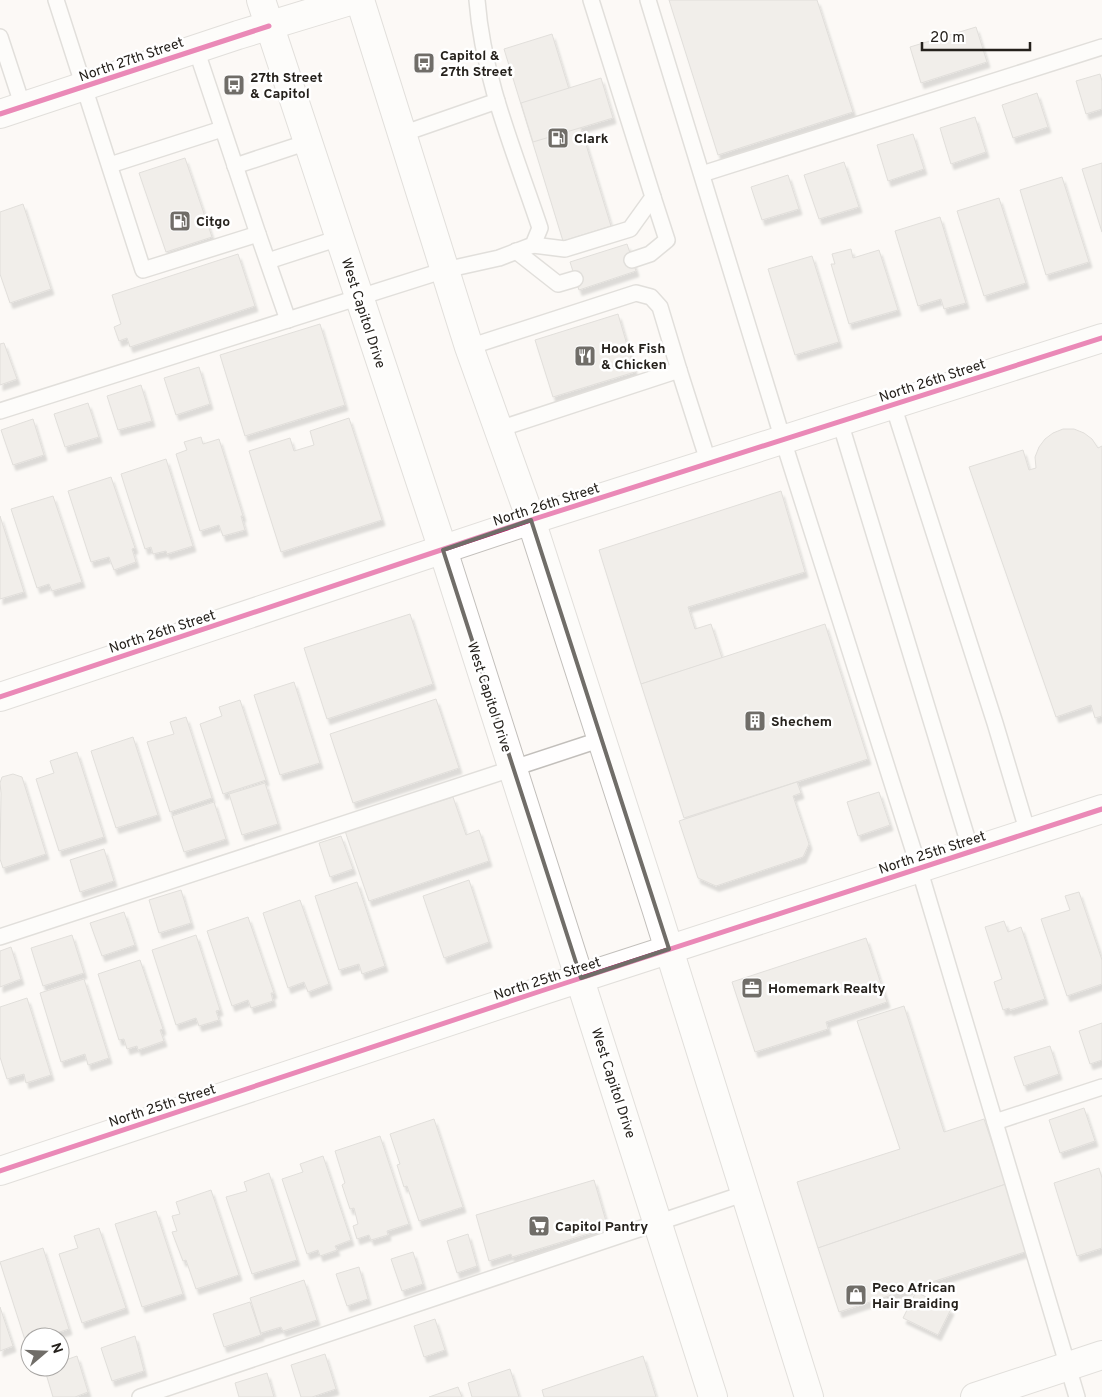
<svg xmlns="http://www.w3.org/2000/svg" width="1102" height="1397" viewBox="0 0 1102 1397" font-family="Overpass,sans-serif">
<defs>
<filter id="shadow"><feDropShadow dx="3" dy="5.5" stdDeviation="1" flood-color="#0004"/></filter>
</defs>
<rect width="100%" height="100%" fill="#fcf9f6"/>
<g fill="#e4e0dc" stroke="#c2beba" filter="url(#shadow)">
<path d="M669,0H817L853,112L718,155Z"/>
<path d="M976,27L987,62L921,83L910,47Z"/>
<path d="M552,34L611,226L563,241L504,49Z"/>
<path d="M1100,74L1102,81V109L1086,114L1076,81Z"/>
<path d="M601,78L613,118L533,142L521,103Z"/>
<path d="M1037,93L1048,127L1013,138L1002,105Z"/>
<path d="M975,117L986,152L951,164L940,128Z"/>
<path d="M913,134L924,169L888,181L877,145Z"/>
<path d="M185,158L212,237L166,252L139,173Z"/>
<path d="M844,162L859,207L819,219L804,175Z"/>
<path d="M1102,163V232L1082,169Z"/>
<path d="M788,175L799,209L762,220L751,187Z"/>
<path d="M1062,177L1089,262L1046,275L1020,190Z"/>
<path d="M999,198L1026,283L984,296L957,211Z"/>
<path d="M23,204L51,289L10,303L0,274V212Z"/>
<path d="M940,217L966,303L944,309L941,299L918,306L895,231Z"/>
<path d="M627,244L636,271L579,290L570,262Z"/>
<path d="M851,249L853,258L879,250L898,310L849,324L831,264H835L832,254Z"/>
<path d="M238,254L255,306L130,347L127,338L119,341L114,327L121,324L112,295Z"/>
<path d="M812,256L839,342L795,355L768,269Z"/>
<path d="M618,314L635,372L553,397L535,340Z"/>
<path d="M320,324L345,405L245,436L220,355Z"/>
<path d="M4,343L17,379L0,385V344Z"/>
<path d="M199,367L210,404L176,415L164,378Z"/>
<path d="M141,385L152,421L118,430L107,396Z"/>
<path d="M88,403L99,437L65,447L54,414Z"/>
<path d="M349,418L382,520L281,552L249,451L290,438L294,451L314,445L310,431Z"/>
<path d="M33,419L44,455L13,465L1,430Z"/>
<path d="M1063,429H1074L1084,433L1092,439L1098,448L1102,446V716L1095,718L1091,705L1056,717L969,467L1023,450L1029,470L1036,468L1035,457L1039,447L1045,439L1053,433Z"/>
<path d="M201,437L203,444L219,439L243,516H241L245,530L223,536L219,525L200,531L176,454L187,450L184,442Z"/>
<path d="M166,459L193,546L167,554L166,551L153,554L151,547L145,549L121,474Z"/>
<path d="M111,477L135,548L132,549L136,562L114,570L109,557L91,562L68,491Z"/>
<path d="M781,491L805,572L688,607L695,629L711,624L722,658L641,684L599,550Z"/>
<path d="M53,496L82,582L52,591L49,584L37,588L11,509Z"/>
<path d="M0,516L24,592L0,599Z"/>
<path d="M410,614L433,684L327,719L304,648Z"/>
<path d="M825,624L868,759L684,818L641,684Z"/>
<path d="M294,682L320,763L280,775L254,695Z"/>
<path d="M436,699L459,768L353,803L330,734Z"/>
<path d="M240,700L266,780L223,794L200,724L222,716L219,707Z"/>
<path d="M186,717L212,798L170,812L147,742L174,734L170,722Z"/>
<path d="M133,737L158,815L116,828L91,751Z"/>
<path d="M77,752L104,837L59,851L36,779L54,773L50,761Z"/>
<path d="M13,774L22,777L46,854L3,868L0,859L1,793L0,783L2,777Z"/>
<path d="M797,782L801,793L793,796L809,844L803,857L716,886L698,878L679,821Z"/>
<path d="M265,783L278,824L242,835L229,794Z"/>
<path d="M879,792L890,825L858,836L847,802Z"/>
<path d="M453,797L466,835L479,830L489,861L369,901L345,831Z"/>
<path d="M214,802L226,839L184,852L172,816Z"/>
<path d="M341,836L353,869L330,877L319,843Z"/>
<path d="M104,849L114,881L80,892L70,860Z"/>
<path d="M469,880L489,942L444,958L423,896Z"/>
<path d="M357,882L385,966L362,974L359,964L339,970L315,896Z"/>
<path d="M181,890L191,923L159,933L149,900Z"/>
<path d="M1079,892L1102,960V984L1067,996L1041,919L1070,910L1065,896Z"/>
<path d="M300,900L329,984L308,992L304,982L288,988L263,913Z"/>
<path d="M124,912L135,945L102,956L90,923Z"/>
<path d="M248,917L274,993H271L273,1001L251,1008L248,1000L232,1006L207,931Z"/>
<path d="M1004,921L1008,932L1021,927L1045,999L1010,1010L1009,1008L1003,1010L994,982L1002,979L985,927Z"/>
<path d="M72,935L84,973L43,986L31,948Z"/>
<path d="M196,935L220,1010L216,1011L219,1020L199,1026L196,1018L176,1025L152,950Z"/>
<path d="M866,938L887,1002L826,1022L828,1029L755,1052L732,982Z"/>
<path d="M11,947L21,979L0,987V951Z"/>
<path d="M140,960L163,1029L160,1030L164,1041L138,1050L137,1046L127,1049L124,1039L119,1040L98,974Z"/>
<path d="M84,979L109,1058L88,1065L85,1054L61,1062L40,993Z"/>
<path d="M27,998L51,1075L26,1083L24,1074L7,1079L0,1057V1007Z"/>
<path d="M904,1006L944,1132L984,1119L1006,1184L818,1248L797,1182L900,1149L857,1021Z"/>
<path d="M1102,1023V1060L1090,1064L1079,1031Z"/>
<path d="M1050,1046L1059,1074L1024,1086L1014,1057Z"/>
<path d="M1084,1108L1095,1141L1060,1153L1049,1120Z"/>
<path d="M434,1119L463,1207L419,1221L407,1186L404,1187L397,1165L400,1164L390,1134Z"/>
<path d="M380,1136L409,1224L387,1231L388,1235L371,1240L369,1235L357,1239L353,1226L358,1224L354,1208L350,1209L342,1185L345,1183L335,1151Z"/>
<path d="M323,1156L351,1240L335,1246L337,1250L320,1256L318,1250L307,1254L282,1179L303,1172L300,1164Z"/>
<path d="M1099,1168L1102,1178V1248L1077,1256L1054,1183Z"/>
<path d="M269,1173L297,1260L252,1274L226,1197L247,1191L244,1182Z"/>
<path d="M594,1180L608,1228L512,1257L511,1254L489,1261L476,1215Z"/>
<path d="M1006,1184L1028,1251L839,1312L818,1248Z"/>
<path d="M211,1190L239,1275L196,1289L186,1260L183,1261L172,1232L177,1231L172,1216L180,1214L176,1202Z"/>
<path d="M156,1211L183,1294L142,1307L115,1224Z"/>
<path d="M99,1228L126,1308L82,1323L59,1254L78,1248L74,1236Z"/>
<path d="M468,1234L477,1266L457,1273L447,1241Z"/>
<path d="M43,1248L69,1329L44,1337H30V1342L26,1343L0,1262Z"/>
<path d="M413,1252L423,1284L402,1291L391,1259Z"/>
<path d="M359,1267L368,1299L347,1306L336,1274Z"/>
<path d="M304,1280L317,1320L283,1331L281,1327L261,1333L250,1298Z"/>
<path d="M916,1292L951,1309L938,1335L903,1318Z"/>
<path d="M250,1302L261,1335L224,1347L213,1314Z"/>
<path d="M0,1307L13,1346L0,1351Z"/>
<path d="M435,1319L445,1350L424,1357L414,1326Z"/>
<path d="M135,1336L144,1371L112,1381L101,1348Z"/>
<path d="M325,1354L336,1389L312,1397H301L291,1365Z"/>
<path d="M77,1356L88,1392L75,1397H53L44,1367H60V1362Z"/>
<path d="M643,1356L656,1397H544L542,1390Z"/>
<path d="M510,1369L519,1397H472L468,1383Z"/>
<path d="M267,1373L274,1397H239L235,1383Z"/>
<path d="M458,1387L462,1397H429Z"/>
</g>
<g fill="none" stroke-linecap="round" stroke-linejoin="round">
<g stroke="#c2bfbb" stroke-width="18">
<g id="lane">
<path d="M56,0L143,270L258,234"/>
<path d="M648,0L783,440L919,868L1077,1397"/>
<path d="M0,37L23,107"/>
<path d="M196,49L258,234L288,320"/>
<path d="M402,134L497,101"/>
<path d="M110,165L222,129"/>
<path d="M235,166L308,142"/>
<path d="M702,174L1102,47"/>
<path d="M533,245L565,249L630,229L653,197L591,0"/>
<path d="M516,251L558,284L575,279"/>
<path d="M632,260L650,254L667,240L653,197"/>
<path d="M268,261L339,238"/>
<path d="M469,347L636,293L651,297L660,307L679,370"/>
<path d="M893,405L995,723L1028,833"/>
<path d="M0,411L445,270L499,258L533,245L540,228C515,153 483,79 477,0"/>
<path d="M840,422L971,851"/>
<path d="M499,429L679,370L709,464"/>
<path d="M0,937L602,739"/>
<path d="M995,1122L1102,1087"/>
<path d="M140,1397L746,1193"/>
</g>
</g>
<g stroke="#c2bfbb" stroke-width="30">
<g id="street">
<path d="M0,697L531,520L1102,338"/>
<path d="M0,1171L541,991L1102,809"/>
<path d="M975,1397L1102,1355"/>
</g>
</g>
<g stroke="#c2bfbb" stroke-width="30">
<path id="secondary" d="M0,114L238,35L353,0"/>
</g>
<g stroke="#c2bfbb" stroke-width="30">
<g id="primary">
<path d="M261,0L443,550L713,1397"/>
<path d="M360,0L469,347L531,520L656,908L809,1397"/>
</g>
</g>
<use href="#lane" stroke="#fffefe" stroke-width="15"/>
<use href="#street" stroke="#fffefe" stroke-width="28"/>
<use href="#secondary" stroke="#fffefe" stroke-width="28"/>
<use href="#primary" stroke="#fffefe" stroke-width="28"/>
<g stroke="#fff" stroke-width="8">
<g id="cycleway">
<path d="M0,114L269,26"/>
<path d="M0,697L531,520L1102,338"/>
<path d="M0,1171L541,991L1102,809"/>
</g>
</g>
<use href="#cycleway" stroke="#d6006c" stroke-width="5"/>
</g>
<path d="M0 0H1102V1397H0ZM531,520L669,949L581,978L443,550Z" fill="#fcf9f6" fill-opacity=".55" fill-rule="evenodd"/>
<path fill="none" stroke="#706d68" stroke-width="4" stroke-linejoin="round" d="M531,520L669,949L581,978L443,550Z"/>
<defs>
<g id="bus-square" transform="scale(1.125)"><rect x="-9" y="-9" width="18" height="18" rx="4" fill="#706d68" stroke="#fff"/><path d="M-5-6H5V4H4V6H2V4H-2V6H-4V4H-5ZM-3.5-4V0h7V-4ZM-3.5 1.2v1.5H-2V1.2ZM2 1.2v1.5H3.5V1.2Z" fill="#fff"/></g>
<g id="fuel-square" transform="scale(1.125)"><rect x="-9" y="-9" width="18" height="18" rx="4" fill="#706d68" stroke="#fff"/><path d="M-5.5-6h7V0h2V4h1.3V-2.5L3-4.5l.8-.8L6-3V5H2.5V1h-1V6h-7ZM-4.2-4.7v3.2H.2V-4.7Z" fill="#fff"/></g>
<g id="restaurant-square" transform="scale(1.125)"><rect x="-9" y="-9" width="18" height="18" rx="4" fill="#706d68" stroke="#fff"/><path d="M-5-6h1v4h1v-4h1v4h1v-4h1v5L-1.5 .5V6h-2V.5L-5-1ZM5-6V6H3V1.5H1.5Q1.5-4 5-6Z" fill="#fff"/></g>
<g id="building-square" transform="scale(1.125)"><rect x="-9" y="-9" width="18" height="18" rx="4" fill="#706d68" stroke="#fff"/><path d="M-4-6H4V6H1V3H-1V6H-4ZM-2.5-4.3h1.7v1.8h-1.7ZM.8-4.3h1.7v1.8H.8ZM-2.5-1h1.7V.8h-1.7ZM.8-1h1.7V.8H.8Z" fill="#fff"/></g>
<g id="office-square" transform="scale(1.125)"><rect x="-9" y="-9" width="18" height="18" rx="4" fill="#706d68" stroke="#fff"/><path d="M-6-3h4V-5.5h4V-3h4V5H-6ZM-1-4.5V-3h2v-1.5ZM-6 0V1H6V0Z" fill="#fff"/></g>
<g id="supermarket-square" transform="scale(1.125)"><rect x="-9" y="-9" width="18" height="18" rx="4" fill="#706d68" stroke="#fff"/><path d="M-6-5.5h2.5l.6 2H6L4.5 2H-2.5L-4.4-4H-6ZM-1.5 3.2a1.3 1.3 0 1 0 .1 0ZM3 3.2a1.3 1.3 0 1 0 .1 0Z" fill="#fff"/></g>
<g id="shop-square" transform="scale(1.125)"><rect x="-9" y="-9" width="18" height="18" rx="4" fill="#706d68" stroke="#fff"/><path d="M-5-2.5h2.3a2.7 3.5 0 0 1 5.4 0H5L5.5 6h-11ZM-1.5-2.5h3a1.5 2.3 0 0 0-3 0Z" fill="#fff"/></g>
</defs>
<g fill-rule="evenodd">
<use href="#bus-square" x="424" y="63"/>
<use href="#bus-square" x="234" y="85"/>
<use href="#fuel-square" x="558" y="138"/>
<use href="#fuel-square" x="180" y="221"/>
<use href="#restaurant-square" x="585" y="356"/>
<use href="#building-square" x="755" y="721"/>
<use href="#office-square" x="752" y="988"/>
<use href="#supermarket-square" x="539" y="1226"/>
<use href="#shop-square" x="856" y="1295"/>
</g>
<g text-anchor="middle" stroke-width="5" stroke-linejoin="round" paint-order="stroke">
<g font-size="14" font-weight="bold" fill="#25211c" stroke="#fff" text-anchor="start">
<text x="440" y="60">Capitol &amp;<tspan x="440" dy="16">27th Street</tspan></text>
<text x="250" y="82">27th Street<tspan x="250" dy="16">&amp; Capitol</tspan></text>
<text x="574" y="143">Clark</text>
<text x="196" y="226">Citgo</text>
<text x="601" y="353">Hook Fish<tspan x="601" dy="16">&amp; Chicken</tspan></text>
<text x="771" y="726">Shechem</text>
<text x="768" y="993">Homemark Realty</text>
<text x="555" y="1231">Capitol Pantry</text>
<text x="872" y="1292">Peco African<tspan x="872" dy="16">Hair Braiding</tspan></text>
</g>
<g font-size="14" fill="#25211c" stroke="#fff">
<text transform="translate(131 59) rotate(-19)" y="5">North 27th Street</text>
<text transform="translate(364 313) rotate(72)" y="5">West Capitol Drive</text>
<text transform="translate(932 380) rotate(-18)" y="5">North 26th Street</text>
<text transform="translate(546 504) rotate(-18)" y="5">North 26th Street</text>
<text transform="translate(162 631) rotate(-18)" y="5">North 26th Street</text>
<text transform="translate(490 697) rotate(72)" y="5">West Capitol Drive</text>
<text transform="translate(932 852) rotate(-18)" y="5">North 25th Street</text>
<text transform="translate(547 978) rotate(-18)" y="5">North 25th Street</text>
<text transform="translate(614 1083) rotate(72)" y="5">West Capitol Drive</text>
<text transform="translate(162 1105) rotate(-18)" y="5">North 25th Street</text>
</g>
</g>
<g transform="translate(45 1352) rotate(71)"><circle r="24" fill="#ffffff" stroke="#a8a6a4"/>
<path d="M0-4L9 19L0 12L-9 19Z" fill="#706d68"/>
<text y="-8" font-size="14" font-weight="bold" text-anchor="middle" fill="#25211c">N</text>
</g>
<path d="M922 42v8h108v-8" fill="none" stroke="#25211c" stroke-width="2.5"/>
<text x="930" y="42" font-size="15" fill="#25211c" stroke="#ffffff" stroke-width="4" paint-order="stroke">20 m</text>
</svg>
